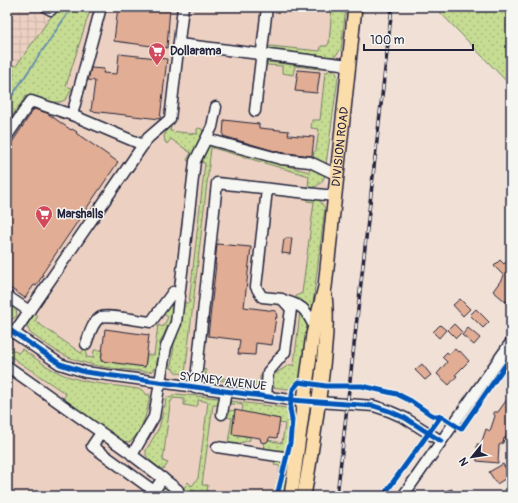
<svg xmlns="http://www.w3.org/2000/svg" width="518" height="503" viewBox="0 0 518 503" font-family="Pangolin,sans-serif">
<defs>
<pattern id="industrial-grid" width="8" height="8" patternUnits="userSpaceOnUse"><rect width="8" height="8" fill="#ecd1c2"/><path d="M0 4h8M4 0v8" fill="none" stroke="#cab3a8"/></pattern>
<pattern id="grass-dots" width="8" height="8" patternUnits="userSpaceOnUse"><rect width="8" height="8" fill="#c5dc92"/><path d="M2 2h.1M6 6h.1" fill="none" stroke="#a9bc7f" stroke-width="1.8" stroke-linecap="round"/></pattern>
</defs>
<rect width="100%" height="100%" fill="#f0e0d6"/>
<filter id="ink" filterUnits="userSpaceOnUse"><feTurbulence type="fractalNoise" baseFrequency=".025" numOctaves="2"/><feDisplacementMap in="SourceGraphic" scale="8" xChannelSelector="R" yChannelSelector="G"/><feConvolveMatrix kernelMatrix="1 2 1 2 8 2 1 2 1" color-interpolation-filters="sRGB"/></filter>
<g filter="url(#ink)">
<path fill="#ecd1c2" d="M69,7H346L325,177L328,189L299,414L287,496H7V95Z"/>
<path fill="url(#industrial-grid)" d="M9,7H69L7,95V10Z"/>
<g fill="url(#grass-dots)" stroke="#747f66">
<path d="M58,7H91L66,86L72,88C70,92 68,97 65,100C56,106 35,98 26,96L7,123V84L14,74L8,70L12,65L16,66Z"/>
<path d="M332,7H346L341,50L335,56L330,57L268,49L270,46L320,51L321,46H327L329,43Z"/>
<path d="M435,7H511V86Z"/>
<path d="M267,62H269L321,68L320,69L295,66L293,75L282,73V66L267,65Z"/>
<path d="M330,69L336,72L338,78L326,165L315,161V159L313,157L314,152L316,150L319,129L311,128L312,120H320L325,72H328Z"/>
<path d="M169,125L171,126L170,131L197,134V129L199,128L202,129L204,134L193,158L189,162L187,160L191,153L171,139L167,144L165,142L164,136Z"/>
<path d="M207,144L309,172L311,166L322,171L325,175C323,182 318,187 310,188L308,187L309,176L213,148H211L185,374C180,373 174,374 173,368L171,369V367L174,344L180,327L183,303H189L205,163L200,162Z"/>
<path d="M307,198L319,200L325,208L312,311L309,310L296,298V296L302,293L314,202L307,201Z"/>
<path d="M170,305H172L174,307L170,321L160,343L156,368H154L152,371L149,372C121,369 92,368 66,356C53,350 42,341 30,333L28,328H26L29,322L35,314L38,316L35,321L81,353L85,348L87,350L86,357L93,358L94,350H102L101,361L145,367L147,355H154L158,325L163,327L168,317L163,314L167,306Z"/>
<path d="M13,307L16,309L17,316L11,320L10,317H7V309L10,311Z"/>
<path d="M294,309L301,310L310,328L300,384L297,388L295,386L287,389L272,387L273,375L289,365H294L300,312L294,311Z"/>
<path d="M7,349H11L18,353L22,349C37,359 52,372 70,377C94,385 119,385 143,390L147,395L149,394L150,396C147,412 143,431 130,442L121,441L63,399L66,394L7,354Z"/>
<path d="M203,369L206,370V376L260,383V376H263L261,387L201,377Z"/>
<path d="M176,394L219,398L221,400L220,405H213L202,485H208L207,492L232,496H201L192,489L188,495L184,488L188,482L192,486L198,478L208,402L198,400V405L195,407L184,405V399L173,398L170,404L163,461L168,463L164,469H161L148,459L146,455V450L159,428L166,400L168,396L170,398Z"/>
<path d="M230,401L286,408L292,412L294,411L297,415L294,450L289,453L265,449L264,443L268,440L282,443L285,424L279,423L280,419L242,412L243,405L231,404Z"/>
<path d="M235,410L232,434L250,437V440L237,444L228,443L232,418L226,417V413L229,411Z"/>
<path d="M277,460L287,462L291,467L287,496H267L268,494L275,495L280,466L274,465L275,462Z"/>
<path d="M165,486L168,489V496H163L159,492Z"/>
</g>
<g fill="none" stroke-linecap="round" stroke-linejoin="round">
<path stroke="#688dac" stroke-width="2" d="M7,103L72,7"/>
</g>
<g fill="#e1ad94" stroke="#22223b">
<path d="M118,7H170L167,48L114,41Z"/>
<path d="M119,54L167,59L160,119L91,111L95,81L88,80L91,68L104,69L103,73L117,74Z"/>
<path d="M7,70L14,74L7,84Z"/>
<path d="M298,70L320,72L317,93L295,91Z"/>
<path d="M34,109L47,113L71,130L72,129L77,132L76,133L118,162L42,274L43,275L36,286L34,285L25,298L7,286V150Z"/>
<path d="M224,120L259,124V128L289,131L288,135L314,137L312,156L278,152L223,136Z"/>
<path d="M286,238H292L290,254L282,253L284,239H286Z"/>
<path d="M217,244L251,247L244,307L276,311L277,318L276,317L272,345L256,343L255,355L238,354L240,340L208,336L216,264H215Z"/>
<path d="M511,257V296L506,302L493,291L504,276L494,266L500,260L504,264Z"/>
<path d="M460,299L470,309L463,316L453,305Z"/>
<path d="M476,309L489,322L483,328L470,315Z"/>
<path d="M454,324L462,332L456,338L448,330Z"/>
<path d="M440,325L446,330L439,338L433,332Z"/>
<path d="M468,328L480,338L474,345L462,335Z"/>
<path d="M105,329L149,335L145,367L101,361Z"/>
<path d="M455,349L458,352L460,351L469,361L455,375L457,376L449,385L437,374L447,362L442,357L447,352L449,354Z"/>
<path d="M422,364L431,375L425,380L415,370Z"/>
<path d="M511,394V423L505,439L504,438L503,443L499,445L498,463L477,461L476,456L478,455V450L477,448V444H481L486,429L490,431L495,416L493,412H498Z"/>
<path d="M235,410L280,419L277,438L270,437L267,442L264,443L261,442L260,438L232,434Z"/>
<path d="M503,464L506,469L508,468L511,472V475L497,484L489,472Z"/>
<path d="M452,489L454,496H434V494Z"/>
</g>
<g fill="none" stroke-linecap="round" stroke-linejoin="round">
<g stroke="#22223b" stroke-width="13">
<g id="minor">
<path d="M46,7L51,10"/>
<path d="M179,44L349,65"/>
<path d="M255,111L267,7"/>
<path d="M72,115L143,145"/>
<path d="M7,136L31,101L72,115L101,7"/>
<path d="M207,139L281,159L310,162L337,175"/>
<path d="M7,296L29,311"/>
<path d="M283,300C303,306 305,308 314,326"/>
<path d="M7,328L60,364L85,372L291,400L374,406L389,411L405,418L441,441"/>
<path d="M14,333L143,145L148,138L170,119L183,7"/>
<path d="M86,344C89,336 92,322 101,317C109,314 141,321 151,322L173,292L180,296"/>
<path d="M7,366L133,455"/>
<path d="M195,388L217,183L334,196"/>
<path d="M266,396L268,372L285,352L291,309L282,299L262,297L256,287L267,189"/>
<path d="M222,414L226,391"/>
<path d="M101,433L92,446L154,491L163,478"/>
<path d="M217,447L297,459"/>
<path d="M173,496L178,490L132,455L154,417L166,347L176,323L195,161L212,127L216,107"/>
<path d="M403,496L511,342"/>
</g>
</g>
<g stroke="#22223b" stroke-width="16">
<g id="major">
<path id="s1" d="M291,496L313,334L325,287L355,7"/>
<path d="M304,496C311,456 317,415 322,375C325,348 328,322 325,295"/>
</g>
</g>
<use href="#minor" stroke="#f6f6f2" stroke-width="10"/>
<use href="#major" stroke="#fbdcab" stroke-width="13"/>
<g stroke="#22223b" stroke-width="3.5">
<path id="rail" d="M337,496L392,7"/>
</g>
<use href="#rail" stroke="#f6f6f2" stroke-width="2" stroke-dasharray="6" stroke-linecap="butt"/>
<g stroke="#f6f6f2" stroke-width="8">
<g id="cycleway">
<path d="M7,328L60,364L85,372L291,400L374,406L389,411L405,418L441,441"/>
<path d="M277,496L290,443L292,420L290,409L293,389L299,382L326,386H362L397,394L411,401L430,414L434,416H441L461,429L511,357"/>
<path d="M383,496L441,416"/>
</g>
</g>
<use href="#cycleway" stroke="#0057b8" stroke-width="5"/>
</g>
</g>
<defs>
<g id="supermarket-pin" transform="scale(0.9)"><path d="M0 17L-7.5 6A9.5 9.5 0 1 1 7.5 6Z" fill="#d1495b" stroke="#f6f6f2"/><path d="M-6-5.5h2.5l.6 2H6L4.5 2H-2.5L-4.4-4H-6ZM-1.5 3.2a1.3 1.3 0 1 0 .1 0ZM3 3.2a1.3 1.3 0 1 0 .1 0Z" fill="#fff"/></g>
</defs>
<g fill-rule="evenodd">
<use href="#supermarket-pin" x="157" y="51"/>
<use href="#supermarket-pin" x="44" y="214"/>
</g>
<g text-anchor="middle" stroke-width="3" stroke-linejoin="round" paint-order="stroke">
<g font-size="12" font-weight="bold" fill="#22223b" stroke="#f6f6f2" text-anchor="start">
<text x="170" y="55">Dollarama</text>
<text x="57" y="218">Marshalls</text>
</g>
<g font-size="12" fill="#22223b" stroke="#f6f6f2">
<text dy="4" stroke="none"><textPath href="#s1" startOffset="353">DIVISION ROAD</textPath></text>
<text transform="translate(223 381) rotate(7)" y="4">SYDNEY AVENUE</text>
</g>
</g>
<rect width="518" height="503" fill="none" stroke="#f6f6f2" stroke-width="24"/>
<rect x="12" y="12" width="494" height="479" fill="none" stroke="#22223b" stroke-width="1.5" filter="url(#ink)"/>
<g transform="translate(472 457) rotate(240)" stroke="#f6f6f2" stroke-width="3" paint-order="stroke">
<path d="M0-3L7 15L0 10L-7 15Z" fill="#22223b"/>
<text y="-6" font-size="11" font-weight="bold" text-anchor="middle" fill="#22223b">N</text>
</g>
<path d="M364 44v6h109v-6" fill="none" stroke="#22223b" stroke-width="2"/>
<text x="370" y="44" font-size="12" fill="#22223b" stroke="#f6f6f2" stroke-width="3" paint-order="stroke">100 m</text>
</svg>
